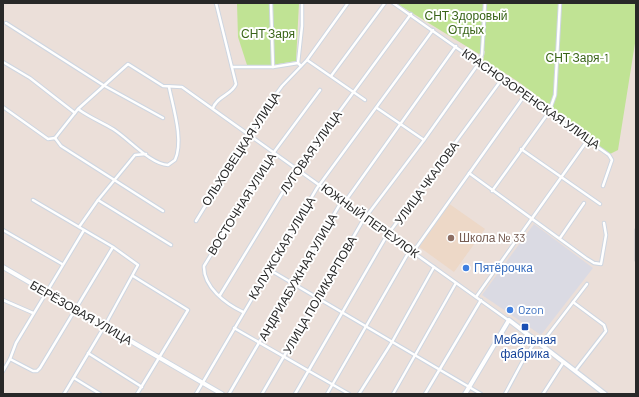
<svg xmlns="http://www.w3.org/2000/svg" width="639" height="397" viewBox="0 0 639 397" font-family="Barlow,sans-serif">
<rect width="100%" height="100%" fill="#ebdfd9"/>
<path fill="#dadae3" d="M534,224L593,268L541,335L482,295Z"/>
<path fill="#edd8c7" d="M448,203L485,229L454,272L418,246Z"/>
<g fill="#c0e394">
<path d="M237,3H299L296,61L272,65H247L238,37Z"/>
<path d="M396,3H636V37L618,150L610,154C567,124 531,84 483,61L485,51L479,54Z"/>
</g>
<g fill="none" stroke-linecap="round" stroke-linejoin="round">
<g stroke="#ced6e1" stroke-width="4.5">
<g id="minor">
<path d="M271,3L273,67"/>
<path d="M393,3L609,155L612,160L603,186"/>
<path d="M6,23L103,85L163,118"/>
<path d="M307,60L365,100"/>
<path d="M3,62L30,78L75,113"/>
<path d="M301,66L298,63L302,26V3"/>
<path d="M232,67H273L298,63"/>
<path d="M331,76L385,3"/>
<path d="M3,107L48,139L55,138"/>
<path d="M213,108C217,96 232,95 236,84L216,3"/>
<path d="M377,108L424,140"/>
<path d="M78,109C89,117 101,122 113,129C129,139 150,164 168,165L175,160C184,141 173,107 169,87"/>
<path d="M55,138L78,109L128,64L163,86L182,87L508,320"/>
<path d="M55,138L61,146L163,211"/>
<path d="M521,149L600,204"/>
<path d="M469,173L586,258L594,263L601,264L606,235L604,223"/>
<path d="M492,191L549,112L555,95L560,3"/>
<path d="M33,200L113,247L138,265L104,327L64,394"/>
<path d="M98,200L171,245"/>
<path d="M196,221L263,112L282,86L307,60L348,3"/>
<path d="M79,227L98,200L135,155L146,154"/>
<path d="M3,230L62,264"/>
<path d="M560,238L584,203"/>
<path d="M413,252L525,95"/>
<path d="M270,270L481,394"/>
<path d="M133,276L188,310L137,394"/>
<path d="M220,295L297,169L411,14"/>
<path d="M476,297L587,141"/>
<path d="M3,300L33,313"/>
<path d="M573,302L604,325L606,331L575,371"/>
<path d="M243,312C226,304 203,287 204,266L274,152L320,90"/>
<path d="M234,328L349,394"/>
<path d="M541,344L587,284"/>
<path d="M88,353L142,387"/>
<path d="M10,359L33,371H37L40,368L113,247"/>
<path d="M3,371L10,359L16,343L84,230"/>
<path d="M74,378L100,394"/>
<path d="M196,394L317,188L433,30"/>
<path d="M229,394L340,204L344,203L456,46"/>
<path d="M262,394L362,222L424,140L479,63L482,54L485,3"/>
<path d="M295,394L386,237L502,79"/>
<path d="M327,394L410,250"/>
<path d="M359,394L392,342L434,267"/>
<path d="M393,394L456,283"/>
<path d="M425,394L481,300"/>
<path d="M505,394L526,355L536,341"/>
<path d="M543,394L563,363"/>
</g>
</g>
<g stroke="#ced6e1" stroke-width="6">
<g id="secondary">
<path d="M3,267L222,394"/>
<path d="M465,394L509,320L605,394"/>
</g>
</g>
<use href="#minor" stroke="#fff" stroke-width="2.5"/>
<use href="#secondary" stroke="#fff" stroke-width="4"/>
<g stroke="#9ca4b3" stroke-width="2.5">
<path id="rail" d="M636,229V261"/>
</g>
<use href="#rail" stroke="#fff" stroke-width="1" stroke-dasharray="3" stroke-linecap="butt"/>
</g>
<circle fill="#8d6e63" stroke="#fff" stroke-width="1.5" cx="451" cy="238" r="4"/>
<g fill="#3f7fe0" stroke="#fff" stroke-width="1.5">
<circle cx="466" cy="268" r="4"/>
<circle cx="510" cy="310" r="4"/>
</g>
<rect fill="#1a4fb4" stroke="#fff" stroke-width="1.5" x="521" y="323" width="8" height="8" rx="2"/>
<g text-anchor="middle" stroke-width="4" stroke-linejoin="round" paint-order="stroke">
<g font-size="12" fill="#396418" stroke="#fff">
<text x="466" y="20">СНТ Здоровый<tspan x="466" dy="14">Отдых</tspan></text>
<text x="268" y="38">СНТ Заря</text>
<text x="577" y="62">СНТ Заря-1</text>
</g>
<g font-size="12" fill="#282828" stroke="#fff">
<text transform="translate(531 99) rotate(35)" y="4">КРАСНОЗОРЕНСКАЯ УЛИЦА</text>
<text transform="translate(241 149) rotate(-57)" y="4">ОЛЬХОВЕЦКАЯ УЛИЦА</text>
<text transform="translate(311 152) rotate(-55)" y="4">ЛУГОВАЯ УЛИЦА</text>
<text transform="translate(427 183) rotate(-54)" y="4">УЛИЦА ЧКАЛОВА</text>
<text transform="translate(242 204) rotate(-58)" y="4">ВОСТОЧНАЯ УЛИЦА</text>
<text transform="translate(370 221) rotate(36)" y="4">ЮЖНЫЙ ПЕРЕУЛОК</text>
<text transform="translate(282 248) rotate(-59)" y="4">КАЛУЖСКАЯ УЛИЦА</text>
<text transform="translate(298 277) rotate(-60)" y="4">АНДРИАБУЖНАЯ УЛИЦА</text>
<text transform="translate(320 295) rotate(-60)" y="4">УЛИЦА ПОЛИКАРПОВА</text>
<text transform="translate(81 313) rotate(30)" y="4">БЕРЁЗОВАЯ УЛИЦА</text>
</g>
<g font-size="12" fill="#785e54" stroke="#fff" text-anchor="start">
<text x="459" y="242">Школа № 33</text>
</g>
<g font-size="12" fill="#366cbe" stroke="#fff" text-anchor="start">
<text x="474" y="272">Пятёрочка</text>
<text x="518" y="314">Ozon</text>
</g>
<g font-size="12" fill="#164399" stroke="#fff">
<text x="525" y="344">Мебельная<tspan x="525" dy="14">фабрика</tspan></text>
</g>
</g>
<rect width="639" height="397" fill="none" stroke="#282828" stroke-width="8"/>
</svg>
